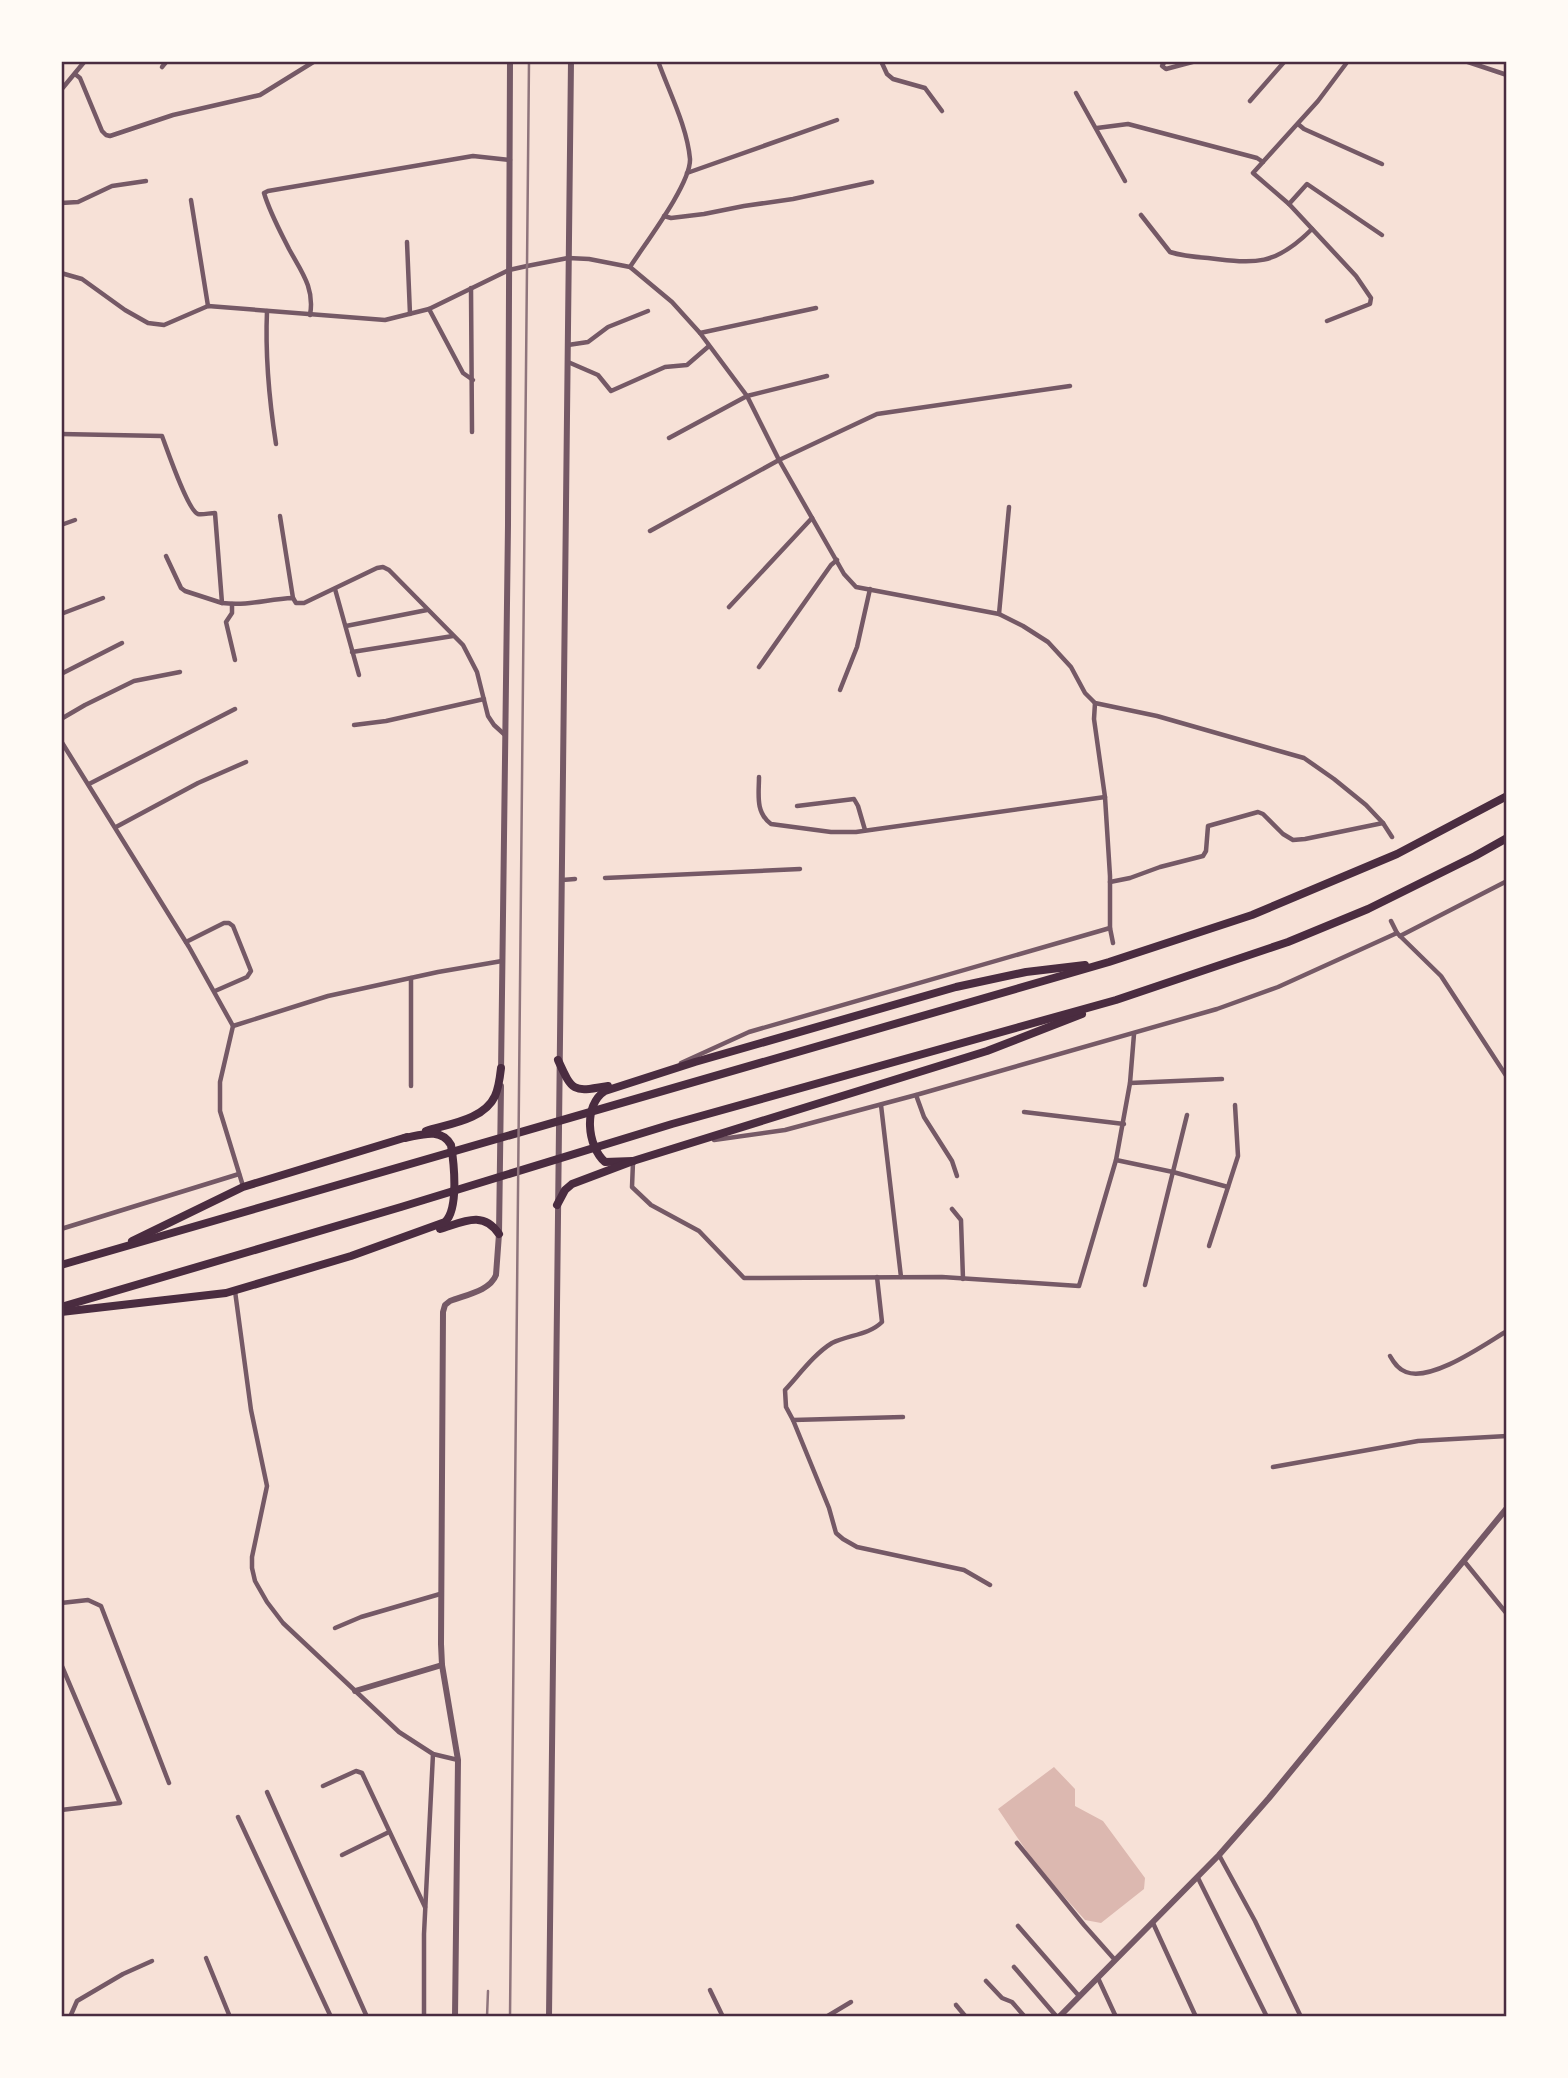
<svg xmlns="http://www.w3.org/2000/svg" width="1568" height="2078" viewBox="0 0 1568 2078" font-family="Manrope,sans-serif">
<rect width="100%" height="100%" fill="#f7e1d7"/>
<path fill="#dcb8b0" d="M1054,1767L1075,1789V1806L1103,1821L1145,1878L1144,1889L1101,1923L1085,1920L1036,1865L998,1809Z"/>
<g fill="none" stroke-linecap="round" stroke-linejoin="round">
<g stroke="#755966" stroke-width="4.5">
<path d="M881,61L887,74L893,79L925,88L942,111"/>
<path d="M1165,61L1162,66L1166,69L1196,61"/>
<path d="M1465,61L1507,75"/>
<path d="M162,67L167,61"/>
<path d="M75,74L80,78L102,131L106,135L110,136L173,115L260,95L315,61"/>
<path d="M61,90L85,61"/>
<path d="M1076,93L1125,181"/>
<path d="M1250,101L1285,61"/>
<path d="M1298,124L1304,129L1382,164"/>
<path d="M1097,128L1128,124L1257,158L1263,162"/>
<path d="M687,173L837,120"/>
<path d="M191,200L208,306"/>
<path d="M61,203L78,202L112,186L146,181"/>
<path d="M1289,204L1307,184L1382,235"/>
<path d="M1141,215L1170,252C1182,256 1195,257 1208,258C1256,264 1275,266 1312,229"/>
<path d="M664,216L671,218L704,214L744,206L793,199L872,182"/>
<path d="M407,242L410,314"/>
<path d="M630,267C644,245 691,184 690,159C687,126 669,92 658,61"/>
<path d="M61,273L82,279L125,310L148,323L164,325L208,306L385,320L429,309L509,270L527,266L568,258L589,259L630,267L672,302L700,333L747,396L779,460L844,574L856,587L999,614L1023,626L1048,642L1071,667L1085,693L1095,703L1157,716L1304,758L1334,779L1366,805L1383,823L1392,837"/>
<path d="M471,288L472,432"/>
<path d="M429,309L463,373L473,380"/>
<path d="M267,311C265,357 269,399 276,444"/>
<path d="M310,315C315,288 301,271 289,249C280,231 270,213 264,193L268,191L473,156L510,160"/>
<path d="M1327,321L1370,304L1371,298L1356,276L1289,204L1253,173L1318,101L1348,61"/>
<path d="M700,333L816,308"/>
<path d="M568,345L588,342L608,327L648,311"/>
<path d="M568,362L598,375L611,391L665,367L687,365L709,346"/>
<path d="M61,434L162,436C167,449 188,511 198,514C202,515 210,513 215,513L222,603C250,606 267,599 293,598L296,603H304L377,568L383,567L389,570L463,645L477,672L488,716L494,725L505,735"/>
<path d="M669,438L747,396L827,376"/>
<path d="M280,516L293,598"/>
<path d="M61,525L75,520"/>
<path d="M650,531L779,460L877,414L1070,386"/>
<path d="M166,556L181,588L185,591L222,603"/>
<path d="M335,589L359,675"/>
<path d="M232,604V613L226,622L235,660"/>
<path d="M729,607L812,518"/>
<path d="M61,614L103,598"/>
<path d="M999,614L1009,507"/>
<path d="M346,626L427,610"/>
<path d="M352,652L453,636"/>
<path d="M759,667L831,565L837,560"/>
<path d="M61,674L122,643"/>
<path d="M840,690L857,647L870,589"/>
<path d="M1095,703L1094,719L1105,797L1110,876V928L1113,943"/>
<path d="M61,719L85,705L134,681L180,672"/>
<path d="M354,725L386,721L484,699"/>
<path d="M61,741L189,947L233,1026L220,1082V1111L243,1186"/>
<path d="M759,777C759,794 755,812 771,824L831,832H856L1105,797"/>
<path d="M89,784L235,709"/>
<path d="M797,806L854,799L858,806L865,830"/>
<path d="M116,827L198,783L246,762"/>
<path d="M605,878L800,869"/>
<path d="M562,880L575,879"/>
<path d="M1110,882L1130,878L1160,867L1203,856L1206,851L1208,826L1258,812L1263,814L1283,834L1293,840L1305,839L1383,823"/>
<path d="M1391,921L1397,933L1441,976L1507,1077"/>
<path d="M1400,936L1507,881"/>
<path d="M186,942L224,923H229L233,926L251,971L247,977L215,991"/>
<path d="M233,1026L328,996L438,972L502,961"/>
<path d="M681,1063L749,1032L1110,928"/>
<path d="M1130,1083L1222,1079"/>
<path d="M411,1086V978"/>
<path d="M916,1095L924,1117L952,1161L957,1176"/>
<path d="M881,1105L901,1277"/>
<path d="M1024,1112L1124,1124"/>
<path d="M714,1140L785,1130L916,1095L1217,1009L1278,987L1397,933"/>
<path d="M1116,1160L1173,1172L1228,1187"/>
<path d="M633,1162L632,1187L651,1205L699,1231L744,1278L942,1277L1079,1286L1116,1160L1130,1083L1134,1034"/>
<path d="M952,1209L961,1220L963,1279"/>
<path d="M61,1229L239,1174"/>
<path d="M1209,1246L1238,1156L1235,1105"/>
<path d="M877,1277L882,1322C869,1335 848,1335 832,1343C814,1354 799,1375 785,1390L786,1407L793,1420L829,1508L836,1533L843,1539L857,1547L964,1570L990,1585"/>
<path d="M1145,1285L1187,1115"/>
<path d="M235,1291L251,1410L267,1486L252,1557V1568L255,1581L267,1602L283,1623L399,1732L433,1754L458,1760"/>
<path d="M1390,1356C1394,1363 1398,1369 1406,1372C1432,1382 1485,1344 1507,1331"/>
<path d="M793,1420L903,1417"/>
<path d="M1273,1467L1418,1441L1507,1436"/>
<path d="M1464,1561L1507,1614"/>
<path d="M61,1603L88,1600L101,1606L169,1783"/>
<path d="M335,1628L361,1617L440,1594"/>
<path d="M61,1664L120,1803L61,1810"/>
<path d="M323,1786L356,1771L362,1773L425,1907"/>
<path d="M267,1792L367,2017"/>
<path d="M238,1817L331,2017"/>
<path d="M1017,1843L1084,1925L1115,1960"/>
<path d="M342,1855L389,1832"/>
<path d="M1219,1855L1255,1921L1301,2017"/>
<path d="M1198,1878L1267,2017"/>
<path d="M1153,1923L1196,2017"/>
<path d="M1018,1926L1079,1996"/>
<path d="M206,1958L230,2017"/>
<path d="M1014,1967L1057,2017"/>
<path d="M1098,1978L1116,2017"/>
<path d="M986,1981L1002,1998L1012,2002L1025,2017"/>
<path d="M710,1990L723,2017"/>
<path d="M956,2005L966,2017"/>
<path d="M70,2017L77,2001L123,1974L152,1961"/>
<path d="M424,2017V1934L433,1754"/>
<path d="M826,2017L851,2002"/>
</g>
<g stroke="#755966" stroke-width="6">
<path d="M501,1072L508,525L510,61"/>
<path d="M355,1691L442,1665"/>
<path d="M455,2017L458,1760L442,1665L441,1644L443,1312L445,1305L450,1301C465,1295 490,1291 496,1275L499,1234L501,1086"/>
<path d="M549,2017L571,61"/>
<path d="M1059,2017L1219,1855L1269,1798L1507,1508"/>
</g>
<g stroke="#4a2c40" stroke-width="8">
<path d="M558,1060C573,1093 573,1092 608,1086"/>
<path d="M426,1131C448,1124 484,1120 495,1096C499,1087 500,1077 501,1068"/>
<path d="M633,1161L605,1162C587,1146 583,1105 605,1091L695,1062L956,987L1026,972L1085,965"/>
<path d="M557,1205L565,1190L572,1184L633,1161L987,1051L1082,1014"/>
<path d="M440,1229C463,1222 483,1210 499,1234"/>
<path d="M132,1241L243,1187L407,1137"/>
<path d="M61,1265L1109,962L1252,915L1397,854L1507,796"/>
<path d="M61,1307L401,1207L672,1124L1116,1000L1288,942L1368,909L1475,856L1507,838"/>
<path d="M61,1312L226,1293L351,1256L445,1222C459,1209 454,1163 451,1145C441,1127 421,1135 405,1138"/>
</g>
<g stroke="#8f747c" stroke-width="2.5">
<path d="M487,2017L488,1991"/>
<path d="M510,2017L529,61"/>
</g>
</g>
<rect width="1568" height="2078" fill="none" stroke="#fffaf5" stroke-width="126"/>
<rect x="63" y="63" width="1442" height="1952" fill="none" stroke="#4a2c40" stroke-width="2.5"/>
</svg>
